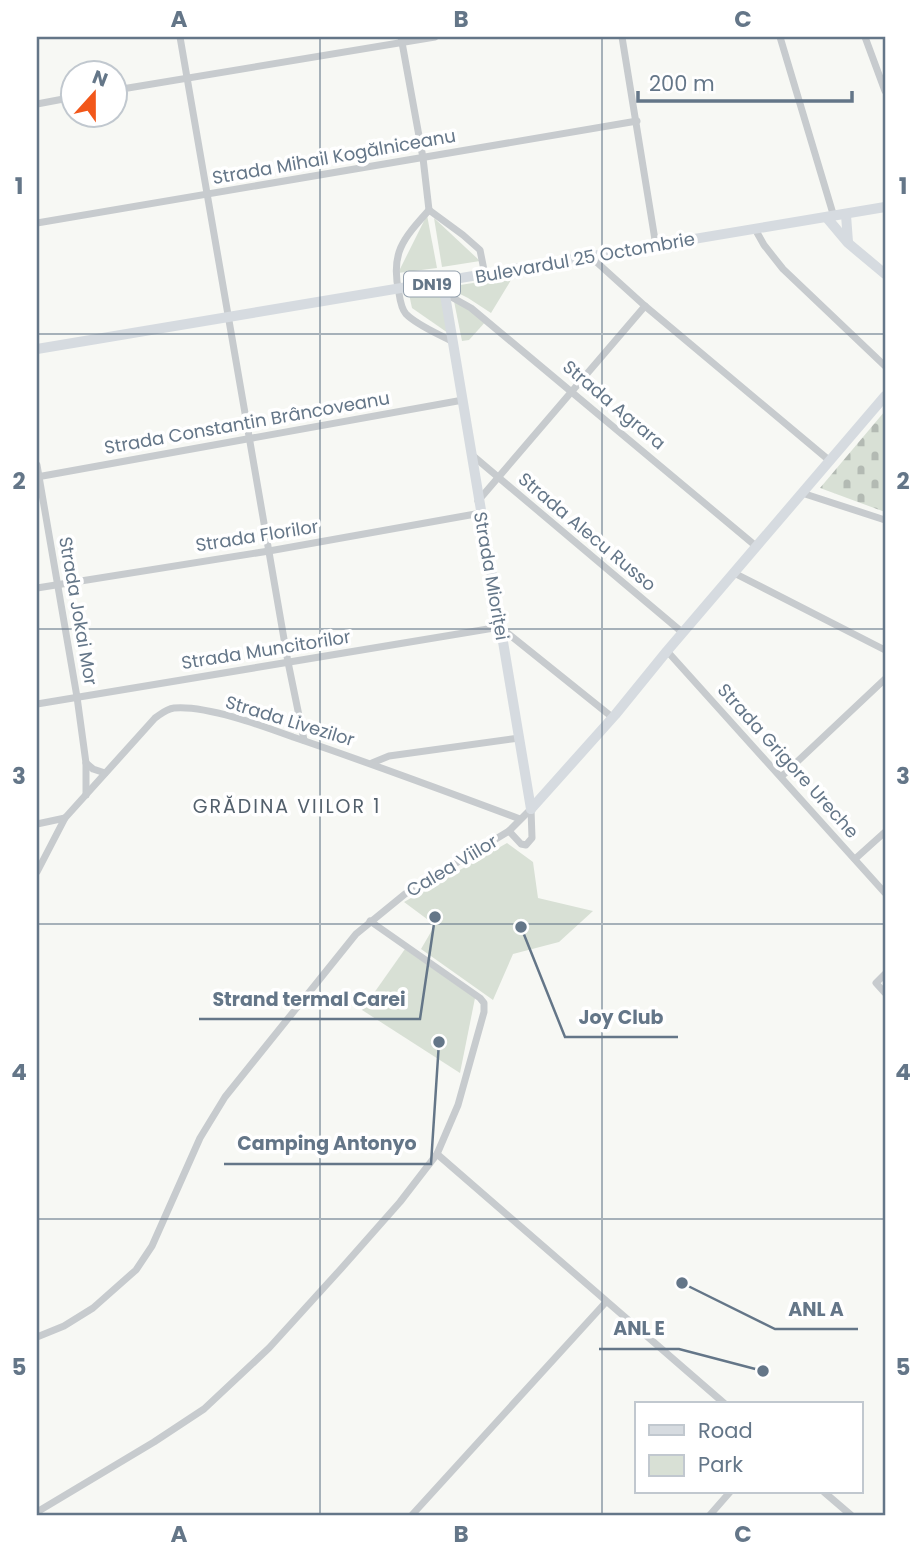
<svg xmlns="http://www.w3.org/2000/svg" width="922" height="1553" viewBox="0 0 922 1553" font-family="Poppins,sans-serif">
<defs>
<pattern id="cemetery-stones" width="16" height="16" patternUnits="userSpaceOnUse" patternTransform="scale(1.75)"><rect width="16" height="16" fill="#d8e0d5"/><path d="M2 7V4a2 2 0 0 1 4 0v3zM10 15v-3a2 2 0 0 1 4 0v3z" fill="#b3bab3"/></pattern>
</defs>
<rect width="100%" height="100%" fill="#f7f8f4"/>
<g fill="#d8e0d5">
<path d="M427,215L437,268L398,273Z"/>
<path d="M434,218L480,261L442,267Z"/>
<path d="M510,277L511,280L491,313L468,298L454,291V286Z"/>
<path d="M442,288L448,333L412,308L409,294Z"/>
<path d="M454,301L487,320L469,340L462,341Z"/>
<path d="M507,843L533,862L538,898L593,911L559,942L513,954L493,1000L421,949L435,925L404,902Z"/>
<path d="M405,949L475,998L460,1073L362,1010Z"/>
</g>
<path fill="url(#cemetery-stones)" d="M885,411V512L820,488Z"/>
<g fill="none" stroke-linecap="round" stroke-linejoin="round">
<g stroke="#c7cbce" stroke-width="7">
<path d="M180,37L288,662L304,740"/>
<path d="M401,37L423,158L429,210"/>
<path d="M622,37L656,246"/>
<path d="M780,37L834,217"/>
<path d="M865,37L885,91"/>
<path d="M116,90L435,37"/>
<path d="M37,104L74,97"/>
<path d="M429,210C403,239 390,253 399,293C400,300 401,308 406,314C418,326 439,334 453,342"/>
<path d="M429,210L463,235L480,250L485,275"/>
<path d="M37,223L637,121"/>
<path d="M755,229L764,245L783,269L885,366"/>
<path d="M592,258L645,306L830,461"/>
<path d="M446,294L471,308L757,547"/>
<path d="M472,455L683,633"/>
<path d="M37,465L77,697L86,763V795"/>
<path d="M37,477L463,400"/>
<path d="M802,493L885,520"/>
<path d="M478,501L645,306"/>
<path d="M734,573L885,650"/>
<path d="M37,588L269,551L481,513"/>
<path d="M667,651L885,893"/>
<path d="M37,704L500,627L612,717"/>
<path d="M86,763L93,769L105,773"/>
<path d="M372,763L389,756L519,738"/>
<path d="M782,776L885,679"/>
<path d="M37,824L65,818L155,718C161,714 166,709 174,708C206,705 263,726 293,737C370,763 445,791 520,819"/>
<path d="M509,831L521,844L526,845L532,838L531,809"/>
<path d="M855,859L885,832"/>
<path d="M37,872L65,818"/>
<path d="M885,974L876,983L885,993"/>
<path d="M437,1154L725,1404"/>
<path d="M37,1337L64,1326L93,1308L136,1270L152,1246L200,1138L225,1097L356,934L405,894L509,831L531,809"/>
<path d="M824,1492L852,1516"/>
<path d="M37,1512L154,1442L204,1409L269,1348L339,1271L400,1202L437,1154L458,1105L484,1012V1003L480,998L370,921"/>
<path d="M411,1516L606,1302"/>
<path d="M709,1516L730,1492"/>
</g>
<g stroke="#d6dbe0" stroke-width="10">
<path d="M846,215L848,242"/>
<path d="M827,218L848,243L885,274"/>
<path d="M443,283L531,809"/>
<path d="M531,809L615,715L667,651L885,396"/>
</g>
<path stroke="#d6dbe0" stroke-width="10" d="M37,349L885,207"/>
</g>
<path fill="none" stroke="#647688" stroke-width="2" stroke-opacity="0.55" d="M320,37V1516M602,37V1516M37,334H885M37,629H885M37,924H885M37,1219H885"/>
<g text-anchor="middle" stroke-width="7" stroke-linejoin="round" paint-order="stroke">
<rect fill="#fff" stroke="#929fac" stroke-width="2" x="404" y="271.5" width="56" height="25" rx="5"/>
<g font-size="16" font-weight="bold" fill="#647688">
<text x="432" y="290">DN19</text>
</g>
<g font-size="18" fill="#647688" stroke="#fff">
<text transform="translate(334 157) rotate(-10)" y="6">Strada Mihail Kogălniceanu</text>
<text transform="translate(585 258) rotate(-10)" y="6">Bulevardul 25 Octombrie</text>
<text transform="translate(614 405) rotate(40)" y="6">Strada Agrara</text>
<text transform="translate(247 423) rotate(-10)" y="6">Strada Constantin Brâncoveanu</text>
<text transform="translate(587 532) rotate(40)" y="6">Strada Alecu Russo</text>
<text transform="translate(257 536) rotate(-9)" y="6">Strada Florilor</text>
<text transform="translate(491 576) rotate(80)" y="6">Strada Mioriței</text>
<text transform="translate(78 611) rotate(80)" y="6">Strada Jokai Mor</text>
<text transform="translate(266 650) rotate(-9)" y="6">Strada Muncitorilor</text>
<text transform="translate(290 721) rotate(17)" y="6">Strada Livezilor</text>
<text transform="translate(788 761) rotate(48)" y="6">Strada Grigore Ureche</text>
<text transform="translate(452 866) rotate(-31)" y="6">Calea Viilor</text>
</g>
<g font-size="19" letter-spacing="2" fill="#53606c" stroke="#fff">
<text x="287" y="813">GRĂDINA VIILOR 1</text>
</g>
</g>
<path fill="none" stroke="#647688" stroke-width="2.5" d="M435 917L420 1019H199M521 927L565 1037H678M439 1042L431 1164H224M682 1283L775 1329H858M763 1371L679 1349H599"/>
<g fill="#647688" stroke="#fff" stroke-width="2.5">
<circle cx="435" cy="917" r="7"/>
<circle cx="521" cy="927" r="7"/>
<circle cx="439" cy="1042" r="7"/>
<circle cx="682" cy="1283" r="7"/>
<circle cx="763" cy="1371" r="7"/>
</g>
<g font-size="19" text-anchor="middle" font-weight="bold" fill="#647688" stroke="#fff" stroke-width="7" stroke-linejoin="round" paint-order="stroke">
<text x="309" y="1006">Strand termal Carei</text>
<text x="621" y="1024">Joy Club</text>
<text x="327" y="1150">Camping Antonyo</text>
<text x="816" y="1316">ANL A</text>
<text x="639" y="1335">ANL E</text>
</g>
<rect width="922" height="1553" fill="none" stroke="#ffffff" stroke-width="77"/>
<rect x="635" y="1402" width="228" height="91" fill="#ffffff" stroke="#c1c8cf" stroke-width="2"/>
<rect x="649" y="1425" width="35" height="10" fill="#d6dbe0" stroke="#c1c8cf" stroke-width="2"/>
<text x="698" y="1438" font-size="21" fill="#647688">Road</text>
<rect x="649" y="1455" width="35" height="21" fill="#d8e0d5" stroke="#c1c8cf" stroke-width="2"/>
<text x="698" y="1472" font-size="21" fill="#647688">Park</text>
<g transform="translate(94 94) rotate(21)"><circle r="33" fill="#ffffff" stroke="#c1c8cf" stroke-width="2"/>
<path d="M0-5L12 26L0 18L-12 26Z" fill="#f2571a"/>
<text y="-10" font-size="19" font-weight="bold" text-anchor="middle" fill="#647688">N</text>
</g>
<path d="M638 91v10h214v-10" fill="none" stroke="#647688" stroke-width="3.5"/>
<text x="649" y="91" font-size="21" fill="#647688" stroke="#ffffff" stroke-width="5" paint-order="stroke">200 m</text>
<rect x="38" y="38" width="846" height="1476" fill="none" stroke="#647688" stroke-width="2.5"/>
<g font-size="23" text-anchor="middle" font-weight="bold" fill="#647688">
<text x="179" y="27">A</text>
<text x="461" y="27">B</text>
<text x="743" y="27">C</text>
<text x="19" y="194">1</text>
<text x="903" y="194">1</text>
<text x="19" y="489">2</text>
<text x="903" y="489">2</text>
<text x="19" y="784">3</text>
<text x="903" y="784">3</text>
<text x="19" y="1080">4</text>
<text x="903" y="1080">4</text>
<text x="19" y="1375">5</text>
<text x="903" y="1375">5</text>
<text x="179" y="1542">A</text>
<text x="461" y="1542">B</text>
<text x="743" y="1542">C</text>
</g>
</svg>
